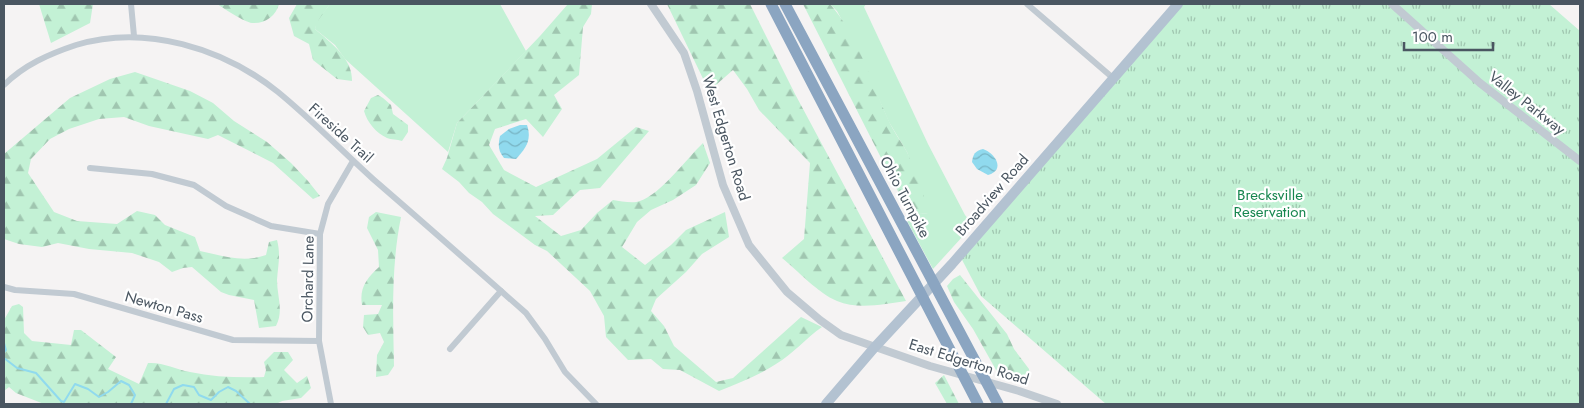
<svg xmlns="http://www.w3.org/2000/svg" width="1584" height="408" viewBox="0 0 1584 408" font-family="Jost,sans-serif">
<defs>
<pattern id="forest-firs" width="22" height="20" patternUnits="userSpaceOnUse" patternTransform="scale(1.25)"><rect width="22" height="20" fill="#c3f1d5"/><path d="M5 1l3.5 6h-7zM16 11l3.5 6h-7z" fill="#a0c6b0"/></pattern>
<pattern id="park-tufts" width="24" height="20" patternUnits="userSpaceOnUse" patternTransform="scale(1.25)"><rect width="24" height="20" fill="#c3f1d5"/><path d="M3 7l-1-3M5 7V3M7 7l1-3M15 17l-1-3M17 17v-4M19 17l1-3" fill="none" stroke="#a0c6b0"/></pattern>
<pattern id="water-waves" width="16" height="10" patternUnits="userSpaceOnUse" patternTransform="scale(1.25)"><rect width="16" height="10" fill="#90daee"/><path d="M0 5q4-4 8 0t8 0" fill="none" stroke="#78b4c4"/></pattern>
</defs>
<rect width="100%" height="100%" fill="#f5f3f3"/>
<g fill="#c3f1d5">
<path d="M330,4H500L526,51L457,123L448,152L345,59L335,45L315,29L316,22Z"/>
<path d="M830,4H866L864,7L928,144L965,215L973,225L933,269L906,219L910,215L928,213L907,152L889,122L855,44L837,11Z"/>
</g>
<g fill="url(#forest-firs)">
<path d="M39,4H93L90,23L51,43Z"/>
<path d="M217,4H279C276,16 265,24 252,23C244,22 225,9 217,4Z"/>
<path d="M297,4H330L317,22L315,29C331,43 353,59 352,81L337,79L313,60L309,44L294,36L289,18Z"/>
<path d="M568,4H592L591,14L583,27L579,75L554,95L562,109L543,137L526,119L495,129L489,145L504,170L536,187L597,159L636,127L649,131L600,188L580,190L553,215L535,216L561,236L581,230L597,213L613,200C621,201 633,204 640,201C660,195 688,157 703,143L710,163L696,185L673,200L651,210L637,222L622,247L645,265L671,245L686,230L725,212L729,237L702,254L686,272L656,299L651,311L664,326L674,346L716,382L733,378L801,317L822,327C806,338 793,354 776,364C758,376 738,383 719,391L680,370L663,369L651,359L628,360L606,337L604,316L590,291L547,251L535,245L493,214L482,202L469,193L459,182L442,169L447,158L457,123L540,36Z"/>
<path d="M667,4H750L795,94L906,301C885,304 858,310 837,301C818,293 798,271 782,258L804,239L810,163L759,110L747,89L733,70L709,91Z"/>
<path d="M803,4H830C858,36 871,81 888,119C893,131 901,141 907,152C916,172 923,192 929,213L910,215Z"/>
<path d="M135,72L190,91L213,103L234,121L267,142L291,163L308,181L320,196L313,199L273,163L218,135L208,139L149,126L124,117L99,119L69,129L50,139L31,159L28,173L54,212L77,221L117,224L137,211L155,215L165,225L195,237L200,251C223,256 244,263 266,255L269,242L277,240C281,255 278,265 277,280C277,296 284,311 276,326L259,328L254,300L229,295L221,292L192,267L183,268L172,272L159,262L132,253L89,249L58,243L42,247L19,244L4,239V154L70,98L110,79Z"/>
<path d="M378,95L383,98L391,105L393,114L408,125V132L402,141C397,139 391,140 387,138C376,133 367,122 364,111L371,98Z"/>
<path d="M376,212L401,217C391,266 393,316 394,366L388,375L376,377L377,355L384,342L380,333L368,335L363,327L364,315L378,314L382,305H362C359,288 367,278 379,267L378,250L367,228L369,217Z"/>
<path d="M960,275L1007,334L1014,349L1029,369L1030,379L1019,382L1000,377L973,329L954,302L947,286L953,279Z"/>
<path d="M19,304L23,307L24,333L32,341L71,345L74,330H81L116,357L108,369L139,384L148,363C163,362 175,369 190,372C214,377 240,378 264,377L266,370L264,362L274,352H288L293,360L284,370L297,383L307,376L311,388L301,398L282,401L276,404H44L16,393L9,387L4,391V320L12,306Z"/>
<path d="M944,375L959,404H947L935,383Z"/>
</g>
<path fill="url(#park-tufts)" d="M1179,4H1549L1580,31V404H1106L981,296L959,254Z"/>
<g fill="url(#water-waves)">
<path d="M520,125H527C532,140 526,148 516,159L504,158C498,151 498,145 500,136L509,129Z"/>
<path d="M983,149C995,153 1006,170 988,175L977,169L972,162C973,154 975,151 983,149Z"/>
</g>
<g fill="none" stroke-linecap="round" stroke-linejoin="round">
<g stroke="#90daee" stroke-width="2">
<path d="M4,343L6,350L4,352"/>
<path d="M4,358L17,368L36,373L61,401L64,402L75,384L88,389L99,397L108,392L121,381L129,385L135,395L131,404"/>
<path d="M166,404L174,389L183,385L194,387L199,395L211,400L219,392L228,387L236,391L250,404"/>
</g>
<g stroke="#c1cad2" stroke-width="6">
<path d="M131,4L134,36"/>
<path d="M1027,4L1113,78"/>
<path d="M4,85C24,65 49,54 76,45C145,24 223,48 278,92C311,119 341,150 373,179C424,223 475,268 526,313L545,339L565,372L596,404"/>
<path d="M90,168L152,174L194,185L226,206L271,226L320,234"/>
<path d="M4,287L15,290L74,294L233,340L319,341"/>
<path d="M450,349L501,291"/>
<path d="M331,404L319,341L320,234L328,204L353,161"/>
</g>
<g stroke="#c1cad2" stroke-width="8">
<path d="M651,4L684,53L697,91L723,185L749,245L787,292L820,320L841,335L930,366L1019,391L1057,404"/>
<path d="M1392,4L1480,83L1580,161"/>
</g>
<path stroke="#b3c2d1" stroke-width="10" d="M826,404L874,348L952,264L1178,4"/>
<g stroke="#8ba5c1" stroke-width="11">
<path d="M771,4L978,404"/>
<path d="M785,4L998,404"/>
</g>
</g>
<g text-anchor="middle" stroke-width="4.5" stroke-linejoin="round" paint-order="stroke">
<g font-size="15" fill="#4a5661" stroke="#fff">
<text transform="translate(1527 103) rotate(38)" y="5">Valley Parkway</text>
<text transform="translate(341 133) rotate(42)" y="5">Fireside Trail</text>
<text transform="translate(726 138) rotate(73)" y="5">West Edgerton Road</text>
<text transform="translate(992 195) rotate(-49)" y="5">Broadview Road</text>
<text transform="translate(905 197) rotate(62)" y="5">Ohio Turnpike</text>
<text transform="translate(308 279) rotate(-89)" y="5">Orchard Lane</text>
<text transform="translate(164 307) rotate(16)" y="5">Newton Pass</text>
<text transform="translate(969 362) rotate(17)" y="5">East Edgerton Road</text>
</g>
<g font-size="15" fill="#17864f" stroke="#fff">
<text x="1270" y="200">Brecksville<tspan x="1270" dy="17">Reservation</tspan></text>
</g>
</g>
<rect width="1584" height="408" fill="none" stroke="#4a5661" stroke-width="10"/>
<path d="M1404 42v8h89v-8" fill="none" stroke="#4a5661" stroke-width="2.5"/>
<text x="1412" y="42" font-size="15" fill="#4a5661" stroke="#ffffff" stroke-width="4" paint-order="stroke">100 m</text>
</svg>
